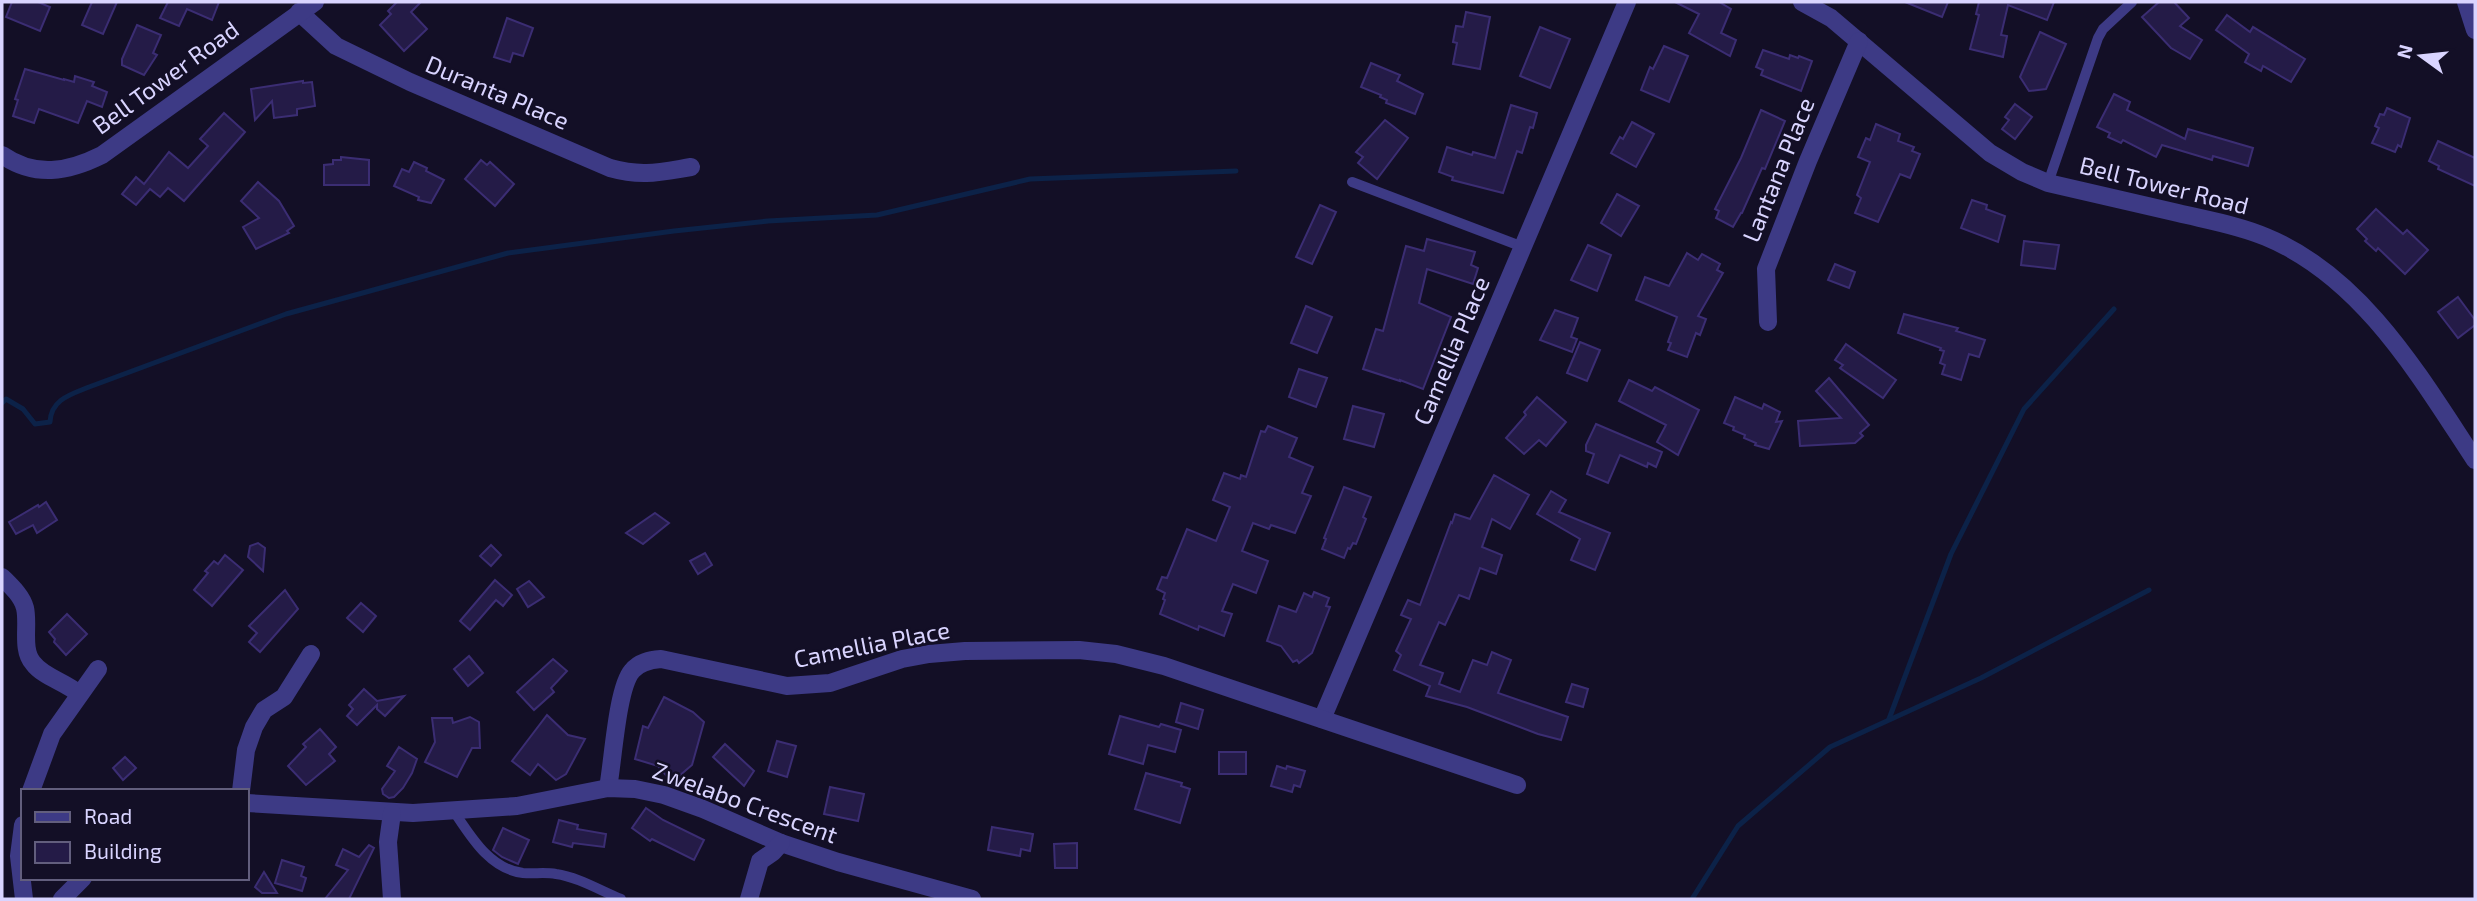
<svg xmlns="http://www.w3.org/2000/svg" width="2477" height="901" viewBox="0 0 2477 901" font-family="'Exo 2',sans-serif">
<rect width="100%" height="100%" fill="#130f26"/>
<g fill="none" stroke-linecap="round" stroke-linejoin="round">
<g stroke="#0c2248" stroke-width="5">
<path d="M2,403L6,399L23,409L35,424L50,422C51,399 72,394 89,387L286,314L508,253L674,231L768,221L877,215L1030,179L1236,171"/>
<path d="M1889,719L1951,554L2024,409L2114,309"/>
<path d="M1692,899L1738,826L1830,747L1981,678L2149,590"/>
</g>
</g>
<g fill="#241b47" stroke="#3b2d73" stroke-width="2">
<path d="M12,2H38L50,7L40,31L6,17Z"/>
<path d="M92,2H117L103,34L82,25Z"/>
<path d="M168,2H219L212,20L187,9L179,26L160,18Z"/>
<path d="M397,2H421L411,12L427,29L404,51L380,25L391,14L388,11Z"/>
<path d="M1675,2H1719L1731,9L1721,33L1736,40L1730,56L1689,33L1699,14Z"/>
<path d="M1905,2H1948L1942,17Z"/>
<path d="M1979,2H2054L2047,20L2008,5L2001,35L2007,36L2003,57L1970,49L1979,15L1976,14Z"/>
<path d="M2159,2H2174L2189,18L2180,26L2202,40L2190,59L2171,48L2142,17Z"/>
<path d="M1466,12L1490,17L1480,69L1453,64L1457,43L1453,42L1456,26L1463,27Z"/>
<path d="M2227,15L2250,32L2253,27L2305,59L2291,82L2263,66L2261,71L2245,62L2249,54L2216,30Z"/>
<path d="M507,18L533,28L523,56L513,53L510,62L494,57Z"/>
<path d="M137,25L161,35L153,53L157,55L144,75L122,65V59Z"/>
<path d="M1540,27L1570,39L1550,88L1520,76Z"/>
<path d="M2040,32L2066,44L2046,89L2029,91L2020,77Z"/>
<path d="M1664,46L1688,56L1669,102L1641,90L1650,67L1653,69Z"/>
<path d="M1763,50L1789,59L1790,55L1798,58L1799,56L1812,61L1801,91L1761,75L1763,70L1756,67Z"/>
<path d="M1371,63L1400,75L1397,81L1423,94L1415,114L1386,103L1387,100L1380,97L1381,95L1361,87Z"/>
<path d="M25,69L64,80V79L74,82L75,76L94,82L92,86L107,92L102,107L87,101L78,123L39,109L34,123L13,116L18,100L15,99Z"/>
<path d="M303,81V83L312,82L315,106L297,109V115L274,118L272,101L255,120L251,89Z"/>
<path d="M2114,94L2130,102L2127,110L2185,139L2188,129L2253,148L2248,166L2213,156L2212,160L2162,145L2156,157L2123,140L2121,143L2108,137L2110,133L2097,127Z"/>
<path d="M2015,104L2032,117L2015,139L2002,129L2009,120L2005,117Z"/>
<path d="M1511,105L1537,113L1533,128L1530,127L1522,153L1517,151L1503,193L1452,180L1453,177L1439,172L1447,147L1472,155L1473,152L1495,158Z"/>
<path d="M2387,108L2410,118L2401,147L2398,145L2395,152L2372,143L2379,128L2375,126L2380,114L2384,115Z"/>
<path d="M1761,110L1785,121L1765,169L1762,168L1742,213H1741L1733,227L1716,218L1719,211L1715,209L1741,158Z"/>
<path d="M224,113L245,132L184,201L168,188L160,197L150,189L136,205L122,194L136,177L144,184L169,152L188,168L208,146L200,139Z"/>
<path d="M1385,120L1408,138L1377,179L1358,163L1363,157L1356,152Z"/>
<path d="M1632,122L1654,134L1636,167L1611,153L1620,137L1623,139Z"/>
<path d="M1876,124L1900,134L1898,141L1914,147L1912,151L1920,154L1910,178L1900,174L1878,222L1855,213L1861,198L1857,195L1870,162L1858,157L1866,138L1870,140Z"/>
<path d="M2438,141L2475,158V186L2438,169L2439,166L2429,161Z"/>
<path d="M341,157L369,160V185H324V165L333,164V160H341Z"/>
<path d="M481,160L487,165L490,162L514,184L495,206L465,179Z"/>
<path d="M414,162L427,168L426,171L444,180L431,203L418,200L419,197L394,186L402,169L409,172Z"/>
<path d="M258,182L279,201L294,226L287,231L289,233L256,249L243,227L259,218L241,201Z"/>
<path d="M1617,194L1639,206L1621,236L1601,223Z"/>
<path d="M1972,200L1987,205L1986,209L2005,216L1998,242L1961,228Z"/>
<path d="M1320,205L1336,212L1312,264L1296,257Z"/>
<path d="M2376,209L2403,234L2407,230L2428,250L2405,274L2378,248L2376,251L2365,241L2367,239L2357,229Z"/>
<path d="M1427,239L1475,252L1471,265L1478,268L1473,284L1427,269L1419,303L1451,317L1423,389L1400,380V381L1363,369L1376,329L1383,331L1406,246L1424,251Z"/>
<path d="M2024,241L2059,245L2055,269L2021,265Z"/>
<path d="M1588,245L1611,255L1597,291L1571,280Z"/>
<path d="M1687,253L1698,260L1702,254L1720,264L1717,270L1723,273L1698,316L1706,319L1700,335L1696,333L1687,357L1668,350L1671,343L1668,342L1677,317L1636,300L1645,277L1669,286Z"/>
<path d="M1835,264L1855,272L1849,288L1828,280Z"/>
<path d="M2458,297L2475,320V325L2458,338L2438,312Z"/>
<path d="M1306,306L1332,317L1317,353L1291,343Z"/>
<path d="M1555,310L1578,318L1571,337L1577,339L1572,352L1540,340Z"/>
<path d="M1904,314L1958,328L1956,331L1985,340L1979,357L1969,354L1961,380L1942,374L1945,365L1940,363L1944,351L1940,350L1941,348L1898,333Z"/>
<path d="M1580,342L1600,350L1587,381L1567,373Z"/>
<path d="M1846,344L1896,380L1883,398L1840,368L1843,365L1835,360Z"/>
<path d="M1299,369L1327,378L1316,407L1289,397Z"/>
<path d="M1829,378L1869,425L1860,433L1863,436L1855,443L1800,446L1798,421L1841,418L1816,391Z"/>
<path d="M1629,380L1652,391L1655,387L1699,410L1678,455L1657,442L1666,425L1619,401Z"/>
<path d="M1537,397L1566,422L1546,446L1539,440L1524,454L1506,438L1526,415L1524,412Z"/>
<path d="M1735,397L1762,409L1764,404L1780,412L1776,422L1782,421L1769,449L1755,445L1756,443L1744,438L1745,435L1733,430L1734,427L1724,423Z"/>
<path d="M1353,406L1384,414L1374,447L1344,439Z"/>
<path d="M1596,424L1662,452L1656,467L1648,463L1647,467L1620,455L1608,483L1587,474L1594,454L1586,451V445Z"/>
<path d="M1268,426L1297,438L1289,457L1313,467L1302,493L1311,496L1295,533L1271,525L1269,529L1253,523L1242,551L1268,561L1256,593L1233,584L1222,611L1232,614L1224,636L1199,626L1198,630L1160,614L1165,600L1163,599L1165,593L1157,589L1162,577L1167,578L1187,529L1216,541L1230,507L1213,500L1224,473L1240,479L1241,475L1246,477L1261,431L1265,432Z"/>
<path d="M1494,475L1529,495L1510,529L1492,519L1482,547L1502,555L1496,574L1480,568L1469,599L1459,595L1445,625L1439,622L1420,665L1443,673L1439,684L1460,692L1473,660L1487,665L1492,652L1511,660L1498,693L1568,717L1561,740L1538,734L1467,707L1426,696L1430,686L1394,670L1401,655L1396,651L1411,619L1401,615L1408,600L1420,605L1451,522L1452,523L1455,514L1470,519Z"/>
<path d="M1344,487L1371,497L1363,517L1366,519L1356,544L1353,543L1350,549L1348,548L1344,558L1322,549L1326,539L1324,538Z"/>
<path d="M1551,491L1566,500L1559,512L1610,533L1595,570L1571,560L1580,539L1537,514Z"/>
<path d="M46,502L57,520L37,533L33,525L16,534L9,522L38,505L39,507Z"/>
<path d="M655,513L669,523L643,544L626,533Z"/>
<path d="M258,543L265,548L263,571L248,557L250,546Z"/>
<path d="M491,545L501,555L491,566L480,556Z"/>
<path d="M705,553L712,565L698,574L690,561Z"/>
<path d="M225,555L243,570L212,606L194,590L208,573L205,571L214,561L218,564Z"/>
<path d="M495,580L512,595L503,606L496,600L470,630L460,621Z"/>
<path d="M529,581L544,597L528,607L517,589Z"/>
<path d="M285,590L298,609L260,652L249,642L257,633L249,626Z"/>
<path d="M1314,592L1329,598L1326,606L1330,607L1312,653L1299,663L1297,660L1293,662L1281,646L1267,641L1279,606L1296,612L1304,593L1312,597Z"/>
<path d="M361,603L376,616L363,632L347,618Z"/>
<path d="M67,614L87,634L66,655L54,642L55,639L49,632Z"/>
<path d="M469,656L483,673L468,686L454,669Z"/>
<path d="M553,659L567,671L551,688L554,692L534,710L517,692Z"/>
<path d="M1572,684L1588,689L1583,707L1566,702Z"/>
<path d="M364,689L377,701L404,696L385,716L377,709V705L357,725L347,716L353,709L349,705Z"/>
<path d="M664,697L693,712L704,722L692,765L672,782L658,766L635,759L643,726L648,728Z"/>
<path d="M1181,703L1203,710L1198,729L1176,722Z"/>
<path d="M547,715L568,735L585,739L566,774L556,780L538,764L530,775L512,761Z"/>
<path d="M1120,716L1159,727L1161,724L1181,730L1175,752L1148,745L1143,764L1109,754Z"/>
<path d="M470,717L479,722L480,748H472L457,777L425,762L435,742L432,718H452L453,723Z"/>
<path d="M320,729L336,747L329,754L335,761L306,785L288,766L306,747L303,744Z"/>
<path d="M777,741L796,746L787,777L768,771Z"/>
<path d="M725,744L754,771L744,786L713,757Z"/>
<path d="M399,747L417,759L412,773L403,788L394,797L389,798L383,794L382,789L395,771L387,766Z"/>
<rect x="1219" y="752" width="27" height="22"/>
<path d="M125,757L136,768L123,780L113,768Z"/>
<path d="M1277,766L1286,769L1287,766L1305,771L1300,787L1294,785L1292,792L1271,786Z"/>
<path d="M1146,773L1182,783L1181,786L1190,789L1180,823L1135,809Z"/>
<path d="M830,787L864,794L858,821L824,814Z"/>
<path d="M646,808L663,820L704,840L694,860L652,839L650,841L632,828Z"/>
<path d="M559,820L578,825L577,829L606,834L604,847L573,843L572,847L553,842Z"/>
<path d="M992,827L1033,834L1030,851L1021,849L1020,856L988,850Z"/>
<path d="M503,828L529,840L518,864L502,857L493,850Z"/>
<path d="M1077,843V868H1055L1054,844Z"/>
<path d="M369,845L374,848L349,899H325L348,870L336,865L343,849L359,857Z"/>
<path d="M282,860L304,867L301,876L306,878L302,891L275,883Z"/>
<path d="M264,872L277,893H262L255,887Z"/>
</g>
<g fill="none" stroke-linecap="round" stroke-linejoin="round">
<g stroke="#3d3a85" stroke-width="10">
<path d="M1352,182L1523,247"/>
<path d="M2048,183L2098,38L2103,29L2132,2"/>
<path d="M453,810C470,835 489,869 523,873C534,874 545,872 556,874C578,877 601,891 621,899"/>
</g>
<g stroke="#3d3a85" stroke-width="18">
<path d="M1802,2L1831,18L1990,153L2022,172L2048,183C2091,193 2135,203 2178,213C2207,220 2238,225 2266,237C2363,277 2420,377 2475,460"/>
<path d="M299,12L336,46L410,82L610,168C642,177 660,172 691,167"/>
<path d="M2,155C35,178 68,172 102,155L315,2"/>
<path d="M1768,322L1766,269L1808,161L1859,41"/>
<path d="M2,577C11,586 22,596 25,608C29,625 21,649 33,663C43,677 66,682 79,694"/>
<path d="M1322,719L1627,2"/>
<path d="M608,788C613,762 617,688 632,671C639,662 650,660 661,659L787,686L830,683L902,659L929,654L965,651L1079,650L1116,654L1164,666L1517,785"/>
<path d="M31,791L52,734L98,669"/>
<path d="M241,791L246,750L254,727L264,710L284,697L311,654"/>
<path d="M247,803L413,813L517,806L608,788L635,789L664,795L703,809L781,843L838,862L972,899"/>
<path d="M23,825L19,856L24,899"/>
<path d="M62,899L83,878"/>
<path d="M392,899L388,842L392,813"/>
<path d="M749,899L760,861L773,852L781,843"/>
</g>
<path stroke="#3d3a85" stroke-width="18" d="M2466,2L2475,30"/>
</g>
<g text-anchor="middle" stroke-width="5" stroke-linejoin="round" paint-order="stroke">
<g font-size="24" fill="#d9d4ff" stroke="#130f26">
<text transform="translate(166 78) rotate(-36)" y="8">Bell Tower Road</text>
<text transform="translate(497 93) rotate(23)" y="8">Duranta Place</text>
<text transform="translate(1779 170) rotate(-68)" y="8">Lantana Place</text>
<text transform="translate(2164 186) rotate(14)" y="8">Bell Tower Road</text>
<text transform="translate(1452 351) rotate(-67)" y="8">Camellia Place</text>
<text transform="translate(872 645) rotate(-11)" y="8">Camellia Place</text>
<text transform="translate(745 803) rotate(20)" y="8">Zwelabo Crescent</text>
</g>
</g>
<rect width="2477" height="901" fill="none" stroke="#d9d4ff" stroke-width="7"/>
<rect x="21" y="789" width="228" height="91" fill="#130f26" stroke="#625e7d" stroke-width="2"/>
<rect x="35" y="812" width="35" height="10" fill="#3d3a85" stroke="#625e7d" stroke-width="2"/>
<text x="84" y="824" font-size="21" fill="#d9d4ff">Road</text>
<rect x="35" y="842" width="35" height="21" fill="#241b47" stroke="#625e7d" stroke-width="2"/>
<text x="84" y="859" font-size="21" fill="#d9d4ff">Building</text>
<g transform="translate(2421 56) rotate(285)" stroke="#130f26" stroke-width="5" paint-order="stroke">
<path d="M0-5L12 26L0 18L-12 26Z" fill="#d9d4ff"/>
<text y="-10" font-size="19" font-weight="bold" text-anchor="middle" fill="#d9d4ff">N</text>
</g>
</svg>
